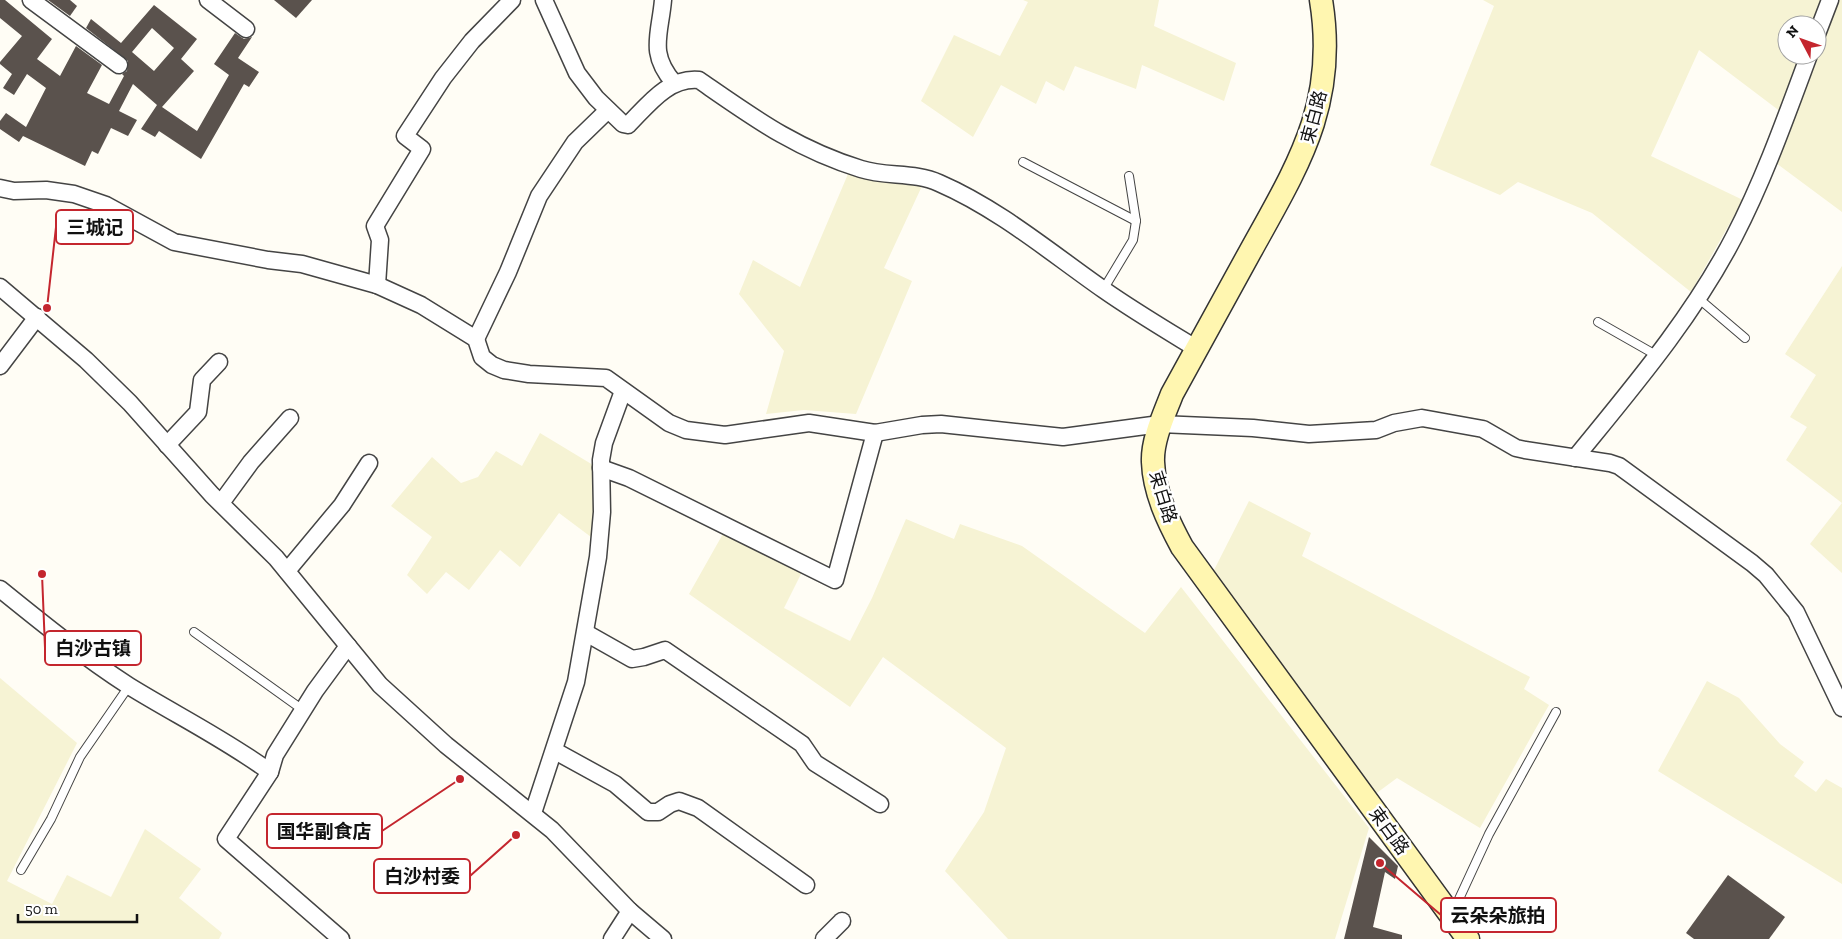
<svg xmlns="http://www.w3.org/2000/svg" width="1842" height="939" viewBox="0 0 1842 939" font-family="'Zilla Slab','Noto Sans SC',serif">
<rect width="100%" height="100%" fill="#fffdf5"/>
<g fill="#f6f3d4" fill-rule="evenodd">
<path d="M1023,0H1159L1154,26L1236,63L1224,101L1142,65L1136,89L1075,66L1064,91L1046,81L1036,104L1001,85L973,137L921,101L954,35L1000,56L1028,2Z"/>
<path d="M1483,0H1842V212L1776,163L1793,121L1699,50L1651,156L1743,200L1691,292L1592,213L1518,182L1500,195L1430,165L1494,6ZM1787,25H1817V55H1787Z"/>
<path d="M848,174L922,186L884,268L912,281L856,414L804,410L766,414L784,351L739,294L753,260L800,287Z"/>
<path d="M1842,266V573L1810,544L1842,503L1786,460L1807,427L1790,417L1816,375L1785,354Z"/>
<path d="M540,433L593,465L595,540L559,513L520,567L500,550L469,590L446,572L427,594L407,575L432,537L391,506L432,457L461,483L478,477L496,451L522,466Z"/>
<path d="M1249,501L1311,533L1302,556L1530,677L1524,689L1549,705L1480,828L1397,778L1370,798L1212,574Z"/>
<path d="M906,519L954,539L960,524L1022,546L1145,633L1181,587L1369,828L1335,939H1008L945,871L984,812L1006,748L883,657L850,707L689,594L724,532L802,572L784,608L850,641L872,598Z"/>
<path d="M0,678L77,743L7,881L52,904L67,875L111,897L145,829L201,869L179,898L222,933L219,939H0Z"/>
<path d="M1707,681L1739,698L1780,744L1804,762L1794,776L1816,792L1826,779L1842,788V884L1658,771Z"/>
</g>
<g fill="#5a524d" fill-rule="evenodd">
<path d="M0,0H5L52,39L37,59L60,76L76,46L102,65L87,93L109,104L124,76L122,74L127,71L128,61L86,28L91,19L121,43L154,5L197,39L181,59L194,71L162,107L197,131L229,75L214,64L235,33L244,39L252,37L238,58L259,72L249,87L244,84L201,159L159,131L155,137L141,129L157,105L133,84L119,111L137,120L128,136L111,128L98,154L92,151L85,166L23,136L19,142L0,129V121L6,113L26,127L46,88L27,74L14,95L3,88L12,74L0,64V62L22,36L0,18ZM152,28L174,48L154,71L132,52Z"/>
<path d="M48,0H70L77,6L70,16Z"/>
<path d="M274,0H312L296,18Z"/>
<path d="M1369,837L1398,866L1395,879L1385,872L1373,927L1402,935V939H1344Z"/>
<path d="M1728,875L1785,917L1769,939H1694L1686,933Z"/>
</g>
<g fill="none" stroke-linecap="round" stroke-linejoin="round">
<g stroke="#444" stroke-width="10">
<g id="lane">
<path d="M1023,162L1136,221"/>
<path d="M1103,290L1133,240L1136,221L1129,176"/>
<path d="M1698,298L1745,338"/>
<path d="M1598,322L1656,355"/>
<path d="M194,632L303,710"/>
<path d="M21,870L51,819L80,757L129,686"/>
<path d="M1453,912L1489,834L1556,712"/>
</g>
</g>
<g stroke="#444" stroke-width="19">
<g id="street">
<path d="M31,0L119,65"/>
<path d="M208,0L246,29"/>
<path d="M544,0L577,73L596,98L623,124L628,125C648,105 668,77 699,80C754,118 796,149 861,169C886,177 915,172 939,183C999,209 1051,253 1104,290C1134,311 1166,330 1197,349"/>
<path d="M663,0C660,35 648,53 674,83"/>
<path d="M1817,34L1830,0"/>
<path d="M0,188L14,191L46,190L74,194L106,205L174,242L268,260L302,264L377,285L421,305L476,339L482,357L492,365L504,370L529,374L606,378L669,423L686,430L725,435L809,423L875,433L922,425L941,424L1063,437L1160,424L1253,428L1309,434L1376,430L1394,423L1422,418L1483,429L1516,448L1525,450L1610,463L1619,466L1752,563L1766,575L1796,612L1842,708"/>
<path d="M377,285L380,240L375,226L422,149L405,136L443,78L472,41L512,0"/>
<path d="M0,287L86,360L130,403L212,495L276,558L380,685L446,745L552,830L630,911L663,939"/>
<path d="M476,339L508,272L539,196L575,142L608,110"/>
<path d="M0,366L37,317"/>
<path d="M167,445L198,412L202,380L219,362"/>
<path d="M1575,458C1632,388 1692,318 1734,237C1764,179 1786,117 1809,55"/>
<path d="M601,468L629,478L835,580L875,433"/>
<path d="M221,503L251,462L290,418"/>
<path d="M287,571L342,505L369,463"/>
<path d="M0,589C42,623 84,657 129,686C176,715 225,739 270,772"/>
<path d="M586,633L632,659L644,657L665,650L802,744L815,763L880,804"/>
<path d="M555,751L615,784L648,812H658L670,804L679,801L698,808L806,885"/>
<path d="M533,813L576,682L598,557L602,512L601,460L604,443L623,391"/>
<path d="M341,939L226,839L270,772L275,755L315,691L348,646"/>
<path d="M612,939L630,911"/>
<path d="M824,939L842,921"/>
</g>
</g>
<g stroke="#333" stroke-width="25">
<path id="secondary" d="M1321,0C1338,104 1298,165 1250,252C1224,299 1198,347 1172,394C1164,415 1152,440 1153,462C1154,492 1168,521 1182,547L1468,939"/>
</g>
<use href="#lane" stroke="#fff" stroke-width="8"/>
<use href="#street" stroke="#fff" stroke-width="16"/>
<use href="#secondary" stroke="#fff6b0" stroke-width="22"/>
</g>
<g text-anchor="middle" stroke-width="5" stroke-linejoin="round" paint-order="stroke">
<g font-size="18" fill="#111" stroke="#fff">
<text transform="translate(1314 117) rotate(-75)" y="6">束白路</text>
<text transform="translate(1163 497) rotate(73)" y="6">束白路</text>
<text transform="translate(1389 831) rotate(54)" y="6">束白路</text>
</g>
</g>
<path fill="none" stroke="#c4262e" stroke-width="2" d="M47 308L56 227M42 574L45 648M460 779L382 831M516 835L470 876M1380 863L1441 915"/>
<g fill="#c4262e" stroke="#fff" stroke-width="2">
<circle cx="47" cy="308" r="5"/>
<circle cx="42" cy="574" r="5"/>
<circle cx="460" cy="779" r="5"/>
<circle cx="516" cy="835" r="5"/>
<circle cx="1380" cy="863" r="5"/>
</g>
<g fill="#fff" stroke="#c4262e" stroke-width="2">
<rect x="56" y="210" width="77" height="34" rx="5"/>
<rect x="45" y="631" width="96" height="34" rx="5"/>
<rect x="267" y="814" width="115" height="34" rx="5"/>
<rect x="374" y="859" width="96" height="34" rx="5"/>
<rect x="1441" y="898" width="115" height="34" rx="5"/>
</g>
<g font-size="19" text-anchor="middle" font-weight="bold" fill="#111">
<text x="95" y="234">三城记</text>
<text x="93" y="655">白沙古镇</text>
<text x="324" y="838">国华副食店</text>
<text x="422" y="883">白沙村委</text>
<text x="1498" y="922">云朵朵旅拍</text>
</g>
<g transform="translate(1802 40) rotate(311)"><circle r="24" fill="#ffffff" stroke="#a0a0a0"/>
<path d="M0-4L9 19L0 12L-9 19Z" fill="#c4262e"/>
<text y="-8" font-size="14" font-weight="bold" text-anchor="middle" fill="#111111">N</text>
</g>
<path d="M18 914v8h119v-8" fill="none" stroke="#111111" stroke-width="2.5"/>
<text x="25" y="914" font-size="15" fill="#111111" stroke="#ffffff" stroke-width="4" paint-order="stroke">50 m</text>
</svg>
